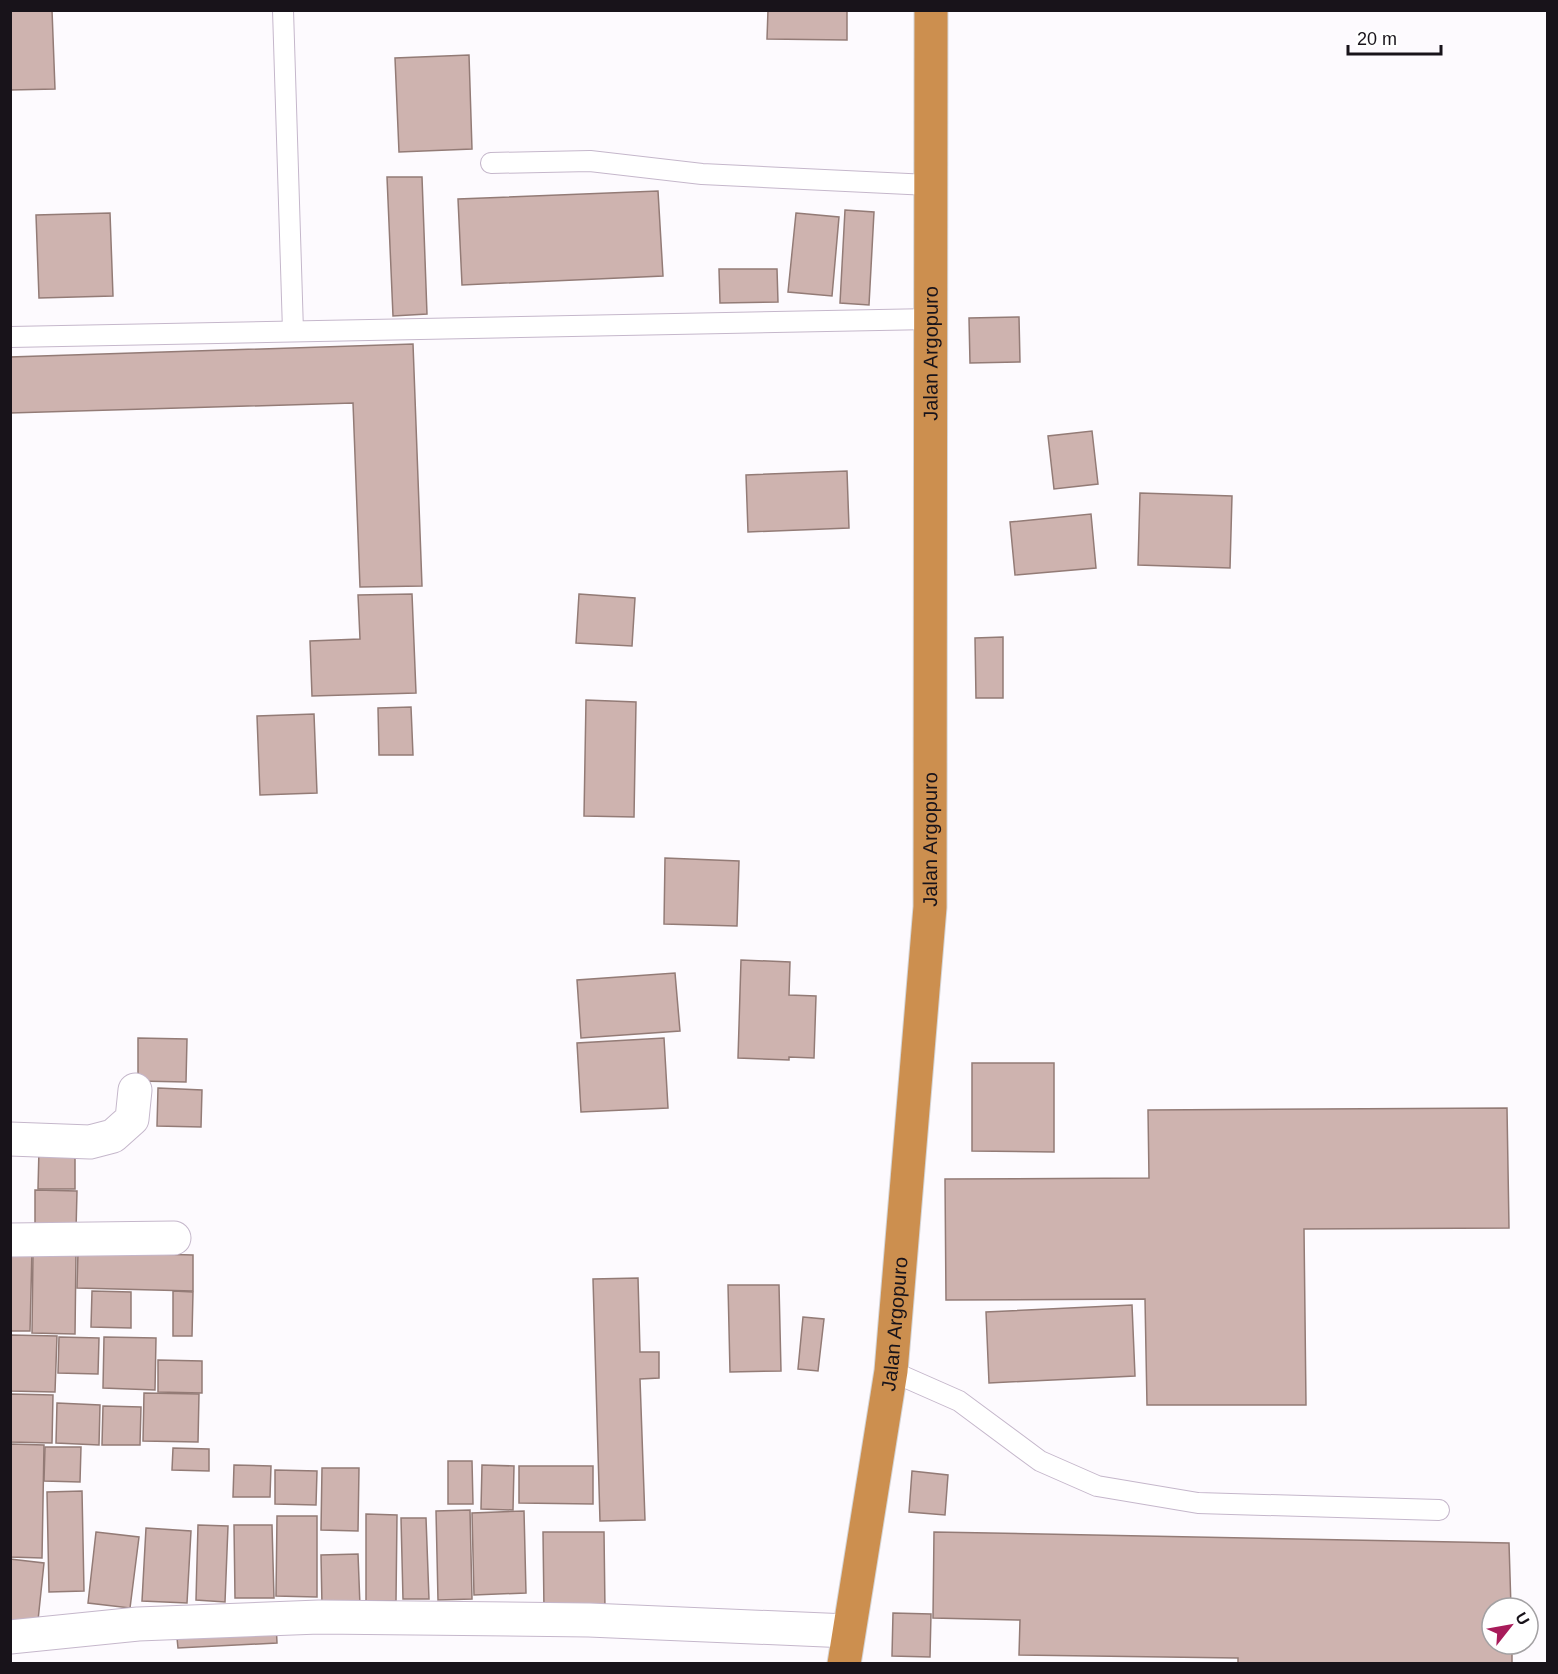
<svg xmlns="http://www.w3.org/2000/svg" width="1558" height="1674" viewBox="0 0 1558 1674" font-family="Arial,sans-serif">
<rect width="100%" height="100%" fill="#fdfafe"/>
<g fill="#ceb3af" stroke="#937b76" stroke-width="1.5">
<path d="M10,10H52L55,89L10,90Z"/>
<path d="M768,10H847V40L767,39Z"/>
<path d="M469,55L472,149L399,152L395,58Z"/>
<path d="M387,177H422L427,314L393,316Z"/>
<path d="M658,191L663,276L462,285L458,199Z"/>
<path d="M845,210L874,212L869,305L840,303Z"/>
<path d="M110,213L113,296L39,298L36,215Z"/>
<path d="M796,213L839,217L832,296L788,292Z"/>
<path d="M719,269H777L778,302L720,303Z"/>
<path d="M1019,317L1020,362L970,363L969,318Z"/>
<path d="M413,344L422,586L360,587L353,403L10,413V357Z"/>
<path d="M1092,431L1098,484L1054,489L1048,436Z"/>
<path d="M847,471L849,528L748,532L746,475Z"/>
<path d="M1140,493L1232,496L1230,568L1138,565Z"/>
<path d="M1091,514L1096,568L1015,575L1010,522Z"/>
<path d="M412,594L416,693L312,696L310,641L360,639L358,595Z"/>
<path d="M579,594L635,598L632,646L576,643Z"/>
<path d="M1003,637V698H976L975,638Z"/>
<path d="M586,700L636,702L634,817L584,816Z"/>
<path d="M411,707L413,755H379L378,708Z"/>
<path d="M314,714L317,793L260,795L257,716Z"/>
<path d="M665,858L739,861L737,926L664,924Z"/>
<path d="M741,960L790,962L789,995L816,996L814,1058L789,1057V1060L738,1058Z"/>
<path d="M675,973L680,1031L581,1038L577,980Z"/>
<path d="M138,1038L187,1039L186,1082L138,1081Z"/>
<path d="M664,1038L668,1108L581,1112L577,1043Z"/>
<path d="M972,1063H1054V1152L972,1151Z"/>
<path d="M158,1088L202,1090L201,1127L157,1126Z"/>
<path d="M1507,1108L1509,1228L1304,1229L1306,1405H1147L1145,1299L946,1300L945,1179L1149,1178L1148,1110Z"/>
<path d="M39,1149L75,1150V1189H38Z"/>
<path d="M35,1190L77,1191L76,1231L35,1230Z"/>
<path d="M10,1250H32L30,1331H10Z"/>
<path d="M78,1252L193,1255V1291L77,1288Z"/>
<path d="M33,1253L76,1254L75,1334L32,1333Z"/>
<path d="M638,1278L640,1352H659V1378L640,1379L645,1520L600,1521L593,1279Z"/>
<path d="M728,1285H779L781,1371L730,1372Z"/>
<path d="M92,1291L131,1292V1328L91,1327Z"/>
<path d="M173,1291L193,1292L192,1336H173Z"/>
<path d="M1132,1305L1135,1376L989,1383L986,1312Z"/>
<path d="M803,1317L824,1319L818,1371L798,1369Z"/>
<path d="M10,1335L57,1336L55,1392L10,1391Z"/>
<path d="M59,1337L99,1338L98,1374L58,1373Z"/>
<path d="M104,1337L156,1338L155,1390L103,1388Z"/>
<path d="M158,1360L202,1361V1393L158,1392Z"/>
<path d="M144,1393L199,1394L198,1442L143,1441Z"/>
<path d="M10,1394L53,1395L52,1443L10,1442Z"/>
<path d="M57,1403L100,1405L99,1445L56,1443Z"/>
<path d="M103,1406L141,1407L140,1445H102Z"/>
<path d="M10,1444L44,1445L42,1558L10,1557Z"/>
<path d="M45,1447H81L80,1482L44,1481Z"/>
<path d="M173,1448L209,1449V1471L172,1470Z"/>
<path d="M448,1461H472L473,1504H448Z"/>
<path d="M234,1465L271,1466L270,1497H233Z"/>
<path d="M482,1465L514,1466L513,1510L481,1509Z"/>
<path d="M519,1466H593V1504L519,1503Z"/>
<path d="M322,1468H359L358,1531L321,1530Z"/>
<path d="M275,1470L317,1471L316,1505L275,1504Z"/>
<path d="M912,1471L948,1475L945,1515L909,1512Z"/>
<path d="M82,1491L84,1591L49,1592L47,1492Z"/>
<path d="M470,1510L472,1599L438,1600L436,1511Z"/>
<path d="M524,1511L526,1593L474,1595L472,1513Z"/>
<path d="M366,1514L397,1515L396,1601H366Z"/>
<path d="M277,1516H317V1597L276,1596Z"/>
<path d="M401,1518H426L429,1599H403Z"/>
<path d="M198,1525L228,1526L225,1602L196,1600Z"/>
<path d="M234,1525H272L274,1598H235Z"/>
<path d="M146,1528L191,1531L187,1603L142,1601Z"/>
<path d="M96,1532L139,1537L130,1608L88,1603Z"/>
<path d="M543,1532H604L605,1611H544Z"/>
<path d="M934,1532L1509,1543L1511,1608H1492V1644H1512V1664H1238V1658L1019,1655L1020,1620L933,1618Z"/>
<path d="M358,1554L360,1606H322L321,1555Z"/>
<path d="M10,1559L44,1563L37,1630L10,1628Z"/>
<path d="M893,1613L931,1614L930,1657L892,1656Z"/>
<path d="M276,1622L277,1643L178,1648L176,1628Z"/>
</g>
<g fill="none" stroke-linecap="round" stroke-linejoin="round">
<g stroke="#c5b7cb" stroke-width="22">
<g id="service">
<path d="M283,10L293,331"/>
<path d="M491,163L590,161L702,174L929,185"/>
<path d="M10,337L931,319"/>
<path d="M891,1371L959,1401L1040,1461L1097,1486L1198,1503L1439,1510"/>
</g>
</g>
<g stroke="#c5b7cb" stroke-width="35">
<g id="minor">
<path d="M10,1139L90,1142L113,1136L132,1119L135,1090"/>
<path d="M10,1240L174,1238"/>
<path d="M10,1637L138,1624L319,1617L589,1620L848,1631"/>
</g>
</g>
<g stroke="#d5d5d6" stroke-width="35">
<g id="trunk">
<path id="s1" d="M844,1664L891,1371L930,907L931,10"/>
</g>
</g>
<use href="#service" stroke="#fff" stroke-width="20"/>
<use href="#minor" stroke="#fff" stroke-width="33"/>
<use href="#trunk" stroke="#cc8f4f" stroke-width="33"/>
</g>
<g text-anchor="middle" stroke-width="4.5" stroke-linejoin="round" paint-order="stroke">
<g font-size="20" fill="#18131a" stroke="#fff">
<text dy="7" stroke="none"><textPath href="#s1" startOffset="1316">Jalan Argopuro</textPath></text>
<text dy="7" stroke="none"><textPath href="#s1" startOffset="830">Jalan Argopuro</textPath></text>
<text dy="7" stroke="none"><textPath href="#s1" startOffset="344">Jalan Argopuro</textPath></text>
</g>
</g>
<rect width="1558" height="1674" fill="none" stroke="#18131a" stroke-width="24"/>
<g transform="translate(1510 1626) rotate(59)"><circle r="28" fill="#ffffff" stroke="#a3a1a3" stroke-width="1.5"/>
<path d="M0-4.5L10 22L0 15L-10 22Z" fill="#a81b5a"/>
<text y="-9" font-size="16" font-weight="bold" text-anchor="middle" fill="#18131a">U</text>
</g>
<path d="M1348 45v9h93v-9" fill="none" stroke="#18131a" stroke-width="3"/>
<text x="1357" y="45" font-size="18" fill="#18131a" stroke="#ffffff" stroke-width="4.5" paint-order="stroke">20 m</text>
</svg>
